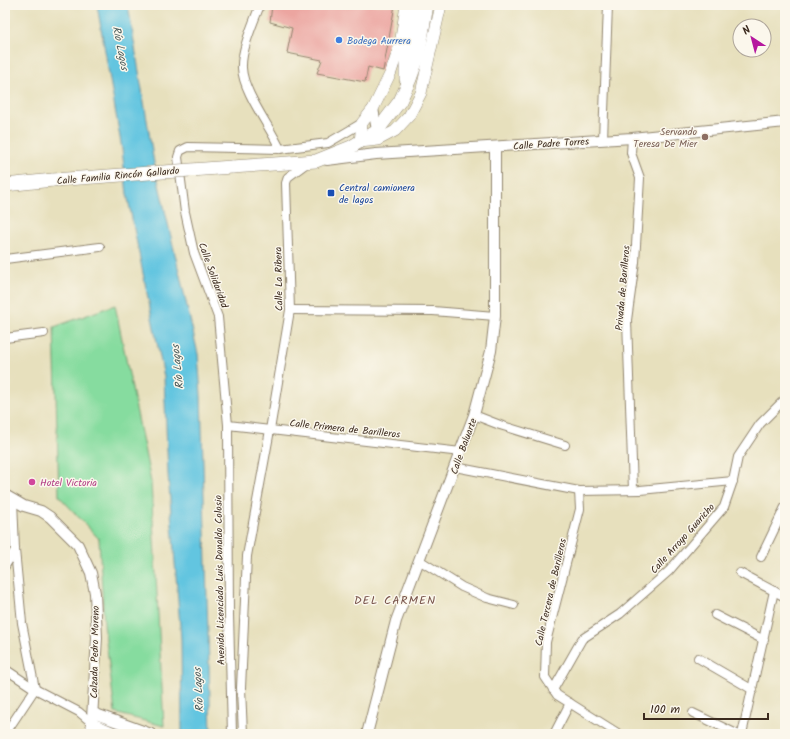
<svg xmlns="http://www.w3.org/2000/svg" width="790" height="739" viewBox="0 0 790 739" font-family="Kalam,sans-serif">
<rect width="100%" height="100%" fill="#fbf7ec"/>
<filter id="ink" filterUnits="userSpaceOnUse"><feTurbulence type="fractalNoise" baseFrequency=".025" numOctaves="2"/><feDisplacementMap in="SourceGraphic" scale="8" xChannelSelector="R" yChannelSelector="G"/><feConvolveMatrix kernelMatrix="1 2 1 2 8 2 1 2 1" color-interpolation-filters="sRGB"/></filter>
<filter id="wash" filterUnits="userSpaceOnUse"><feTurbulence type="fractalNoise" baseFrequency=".012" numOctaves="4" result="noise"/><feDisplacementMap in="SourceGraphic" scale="16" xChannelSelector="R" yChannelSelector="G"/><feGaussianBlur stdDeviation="0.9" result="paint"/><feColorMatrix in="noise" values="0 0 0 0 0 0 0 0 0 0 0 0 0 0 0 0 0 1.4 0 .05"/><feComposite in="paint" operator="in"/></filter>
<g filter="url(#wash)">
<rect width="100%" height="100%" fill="#e7e0bd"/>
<path fill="#86dc9f" stroke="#60835e" d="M115,305L151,482L164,726L115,713L104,624L99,539L59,496L54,327Z"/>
<path fill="#62c5e0" stroke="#4e787f" d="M97,5H128L154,163L198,354L201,395L211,734H182L181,639L168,474L164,377L127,194L122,149Z"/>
<g id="blocks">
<path fill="#eca5a0" d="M272,5H395L383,71L368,67L365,82L317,73L322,60L287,53L292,28L270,22Z"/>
</g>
</g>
<g filter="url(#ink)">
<use href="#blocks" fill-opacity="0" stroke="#91856e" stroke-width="1"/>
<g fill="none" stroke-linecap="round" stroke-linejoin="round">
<g stroke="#91856e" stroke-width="10">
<g id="minor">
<path d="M260,5C254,21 241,50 242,68C243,92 270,126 280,149"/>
<path d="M632,138L631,153L640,178L635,262L627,320L633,490"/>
<path d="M603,139L608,5"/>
<path d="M5,259L100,247"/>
<path d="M290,310L433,311L495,316"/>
<path d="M5,338L44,333"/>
<path d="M474,415L500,425L565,445"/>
<path d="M228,425L461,452"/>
<path d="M455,467L579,491L640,490L733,481"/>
<path d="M579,491L580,509L546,642L545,677L557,695L619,734"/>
<path d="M761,557L785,507"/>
<path d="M419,560L462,587L487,598L514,605"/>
<path d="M5,566L15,550"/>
<path d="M740,573L785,597"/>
<path d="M715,615L764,640"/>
<path d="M698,658L753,690"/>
<path d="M5,669L35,689L79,712L92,723"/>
<path d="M553,690L582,639L620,614L669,571L724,507L733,481L738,457L760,424L785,399"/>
<path d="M693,713L737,734"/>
<path d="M5,734L35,689L22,623L15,550L13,500H8"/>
<path d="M232,734L229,615L228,425L218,317L194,253L185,212L178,157L180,151L188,147L280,149L328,143L362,123"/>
<path d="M243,734L241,688L247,556L270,430L290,310L286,183L288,177L307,163"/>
<path d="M554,734L570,703"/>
<path d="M742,734L774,591"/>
</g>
</g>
<g stroke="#91856e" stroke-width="12">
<g id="tertiary">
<path d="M373,109L378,135"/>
<path d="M327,160L376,154L632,138L785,122"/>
<path d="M5,495L24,506L41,511L50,517L78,545L91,573L95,593L97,638L91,734"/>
<path d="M93,713L151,734"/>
<path d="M92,723L118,734"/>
<path d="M367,734L396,621L474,415L491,351L495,316V147"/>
</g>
</g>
<g stroke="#91856e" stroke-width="12">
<path id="secondary" d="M406,5L400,45L391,72L373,109L362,123L360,142L378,140L395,131L409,116L421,93L441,5"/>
</g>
<g stroke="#91856e" stroke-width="14">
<g id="trunk">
<path d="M406,79V60L416,5"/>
<path d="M232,167L316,161L351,147L377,131L400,101L410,79L418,57L427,5"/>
<path d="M5,185L53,180"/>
</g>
</g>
<use href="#minor" stroke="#fff" stroke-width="8"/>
<use href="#tertiary" stroke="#fff" stroke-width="10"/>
<use href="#secondary" stroke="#fff" stroke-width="11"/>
<use href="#trunk" stroke="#fff" stroke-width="13"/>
<g stroke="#91856e" stroke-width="14" stroke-linecap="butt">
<path id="trunk-bridge" d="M53,180L232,167"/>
</g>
<use href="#trunk-bridge" stroke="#fff" stroke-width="13"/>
</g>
</g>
<circle fill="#3f7fe0" stroke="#fbf7ec" stroke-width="1.5" cx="339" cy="40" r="4"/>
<circle fill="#8d6e63" stroke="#fbf7ec" stroke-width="1.5" cx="705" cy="137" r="4"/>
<rect fill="#1a4fb4" stroke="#fbf7ec" stroke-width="1.5" x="327" y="189" width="8" height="8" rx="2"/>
<circle fill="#d1479c" stroke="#fbf7ec" stroke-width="1.5" cx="32" cy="482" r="4"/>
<g text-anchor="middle" stroke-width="3" stroke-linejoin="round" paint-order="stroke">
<g font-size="10" fill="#366cbe" stroke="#fbf7ec" text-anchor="start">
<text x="347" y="44">Bodega Aurrera</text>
</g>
<g font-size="10" fill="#785e54" stroke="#fbf7ec" text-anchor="end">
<text x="697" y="135">Servando<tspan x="697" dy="12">Teresa De Mier</tspan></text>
</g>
<g font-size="10" fill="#3b2a1e" stroke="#fbf7ec">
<text transform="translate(551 143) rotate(-4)" y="4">Calle Padre Torres</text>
<text transform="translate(118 175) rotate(-5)" y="4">Calle Familia Rincón Gallardo</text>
<text transform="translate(214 275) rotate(70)" y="4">Calle Solidaridad</text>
<text transform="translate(278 279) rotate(-91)" y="4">Calle La Ribera</text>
<text transform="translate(622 288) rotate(-85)" y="4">Privada de Barilleros</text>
<text transform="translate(345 428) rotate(6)" y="4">Calle Primera de Barilleros</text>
<text transform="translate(463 446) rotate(-70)" y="4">Calle Baluarte</text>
<text transform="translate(682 538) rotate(-48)" y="4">Calle Arroyo Guaricho</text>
<text transform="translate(219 580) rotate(-91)" y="4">Avenida Licenciado Luis Donaldo Colosio</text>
<text transform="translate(550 592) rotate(-77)" y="4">Calle Tercera de Barilleros</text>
<text transform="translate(94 652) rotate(-89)" y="4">Calzada Pedro Moreno</text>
</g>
<g font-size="10" fill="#164399" stroke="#fbf7ec" text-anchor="start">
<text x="339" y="191">Central camionera<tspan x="339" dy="12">de lagos</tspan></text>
</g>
<g font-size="10" fill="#b23c85" stroke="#fbf7ec" text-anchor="start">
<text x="40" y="486">Hotel Victoria</text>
</g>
<g font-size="11" font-style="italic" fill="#475858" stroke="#fbf7ec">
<text transform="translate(121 48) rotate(79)" y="4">Río Lagos</text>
<text transform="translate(177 367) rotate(-96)" y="4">Río Lagos</text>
<text transform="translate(198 690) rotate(-93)" y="4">Río Lagos</text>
</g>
<g font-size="12" letter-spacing="1" fill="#79554c" stroke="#fbf7ec">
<text x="395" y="604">DEL CARMEN</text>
</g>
</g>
<rect width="790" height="739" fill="none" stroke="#fbf7ec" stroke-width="20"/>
<g transform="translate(752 38) rotate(324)"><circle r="19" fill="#fbf7ec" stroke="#aea59a"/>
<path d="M0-3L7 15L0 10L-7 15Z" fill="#b5179e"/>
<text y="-6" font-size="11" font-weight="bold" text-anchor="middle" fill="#3b2a1e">N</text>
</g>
<path d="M644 713v6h124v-6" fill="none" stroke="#3b2a1e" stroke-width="2"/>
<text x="650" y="713" font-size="12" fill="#3b2a1e" stroke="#fbf7ec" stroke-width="3" paint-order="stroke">100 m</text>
</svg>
